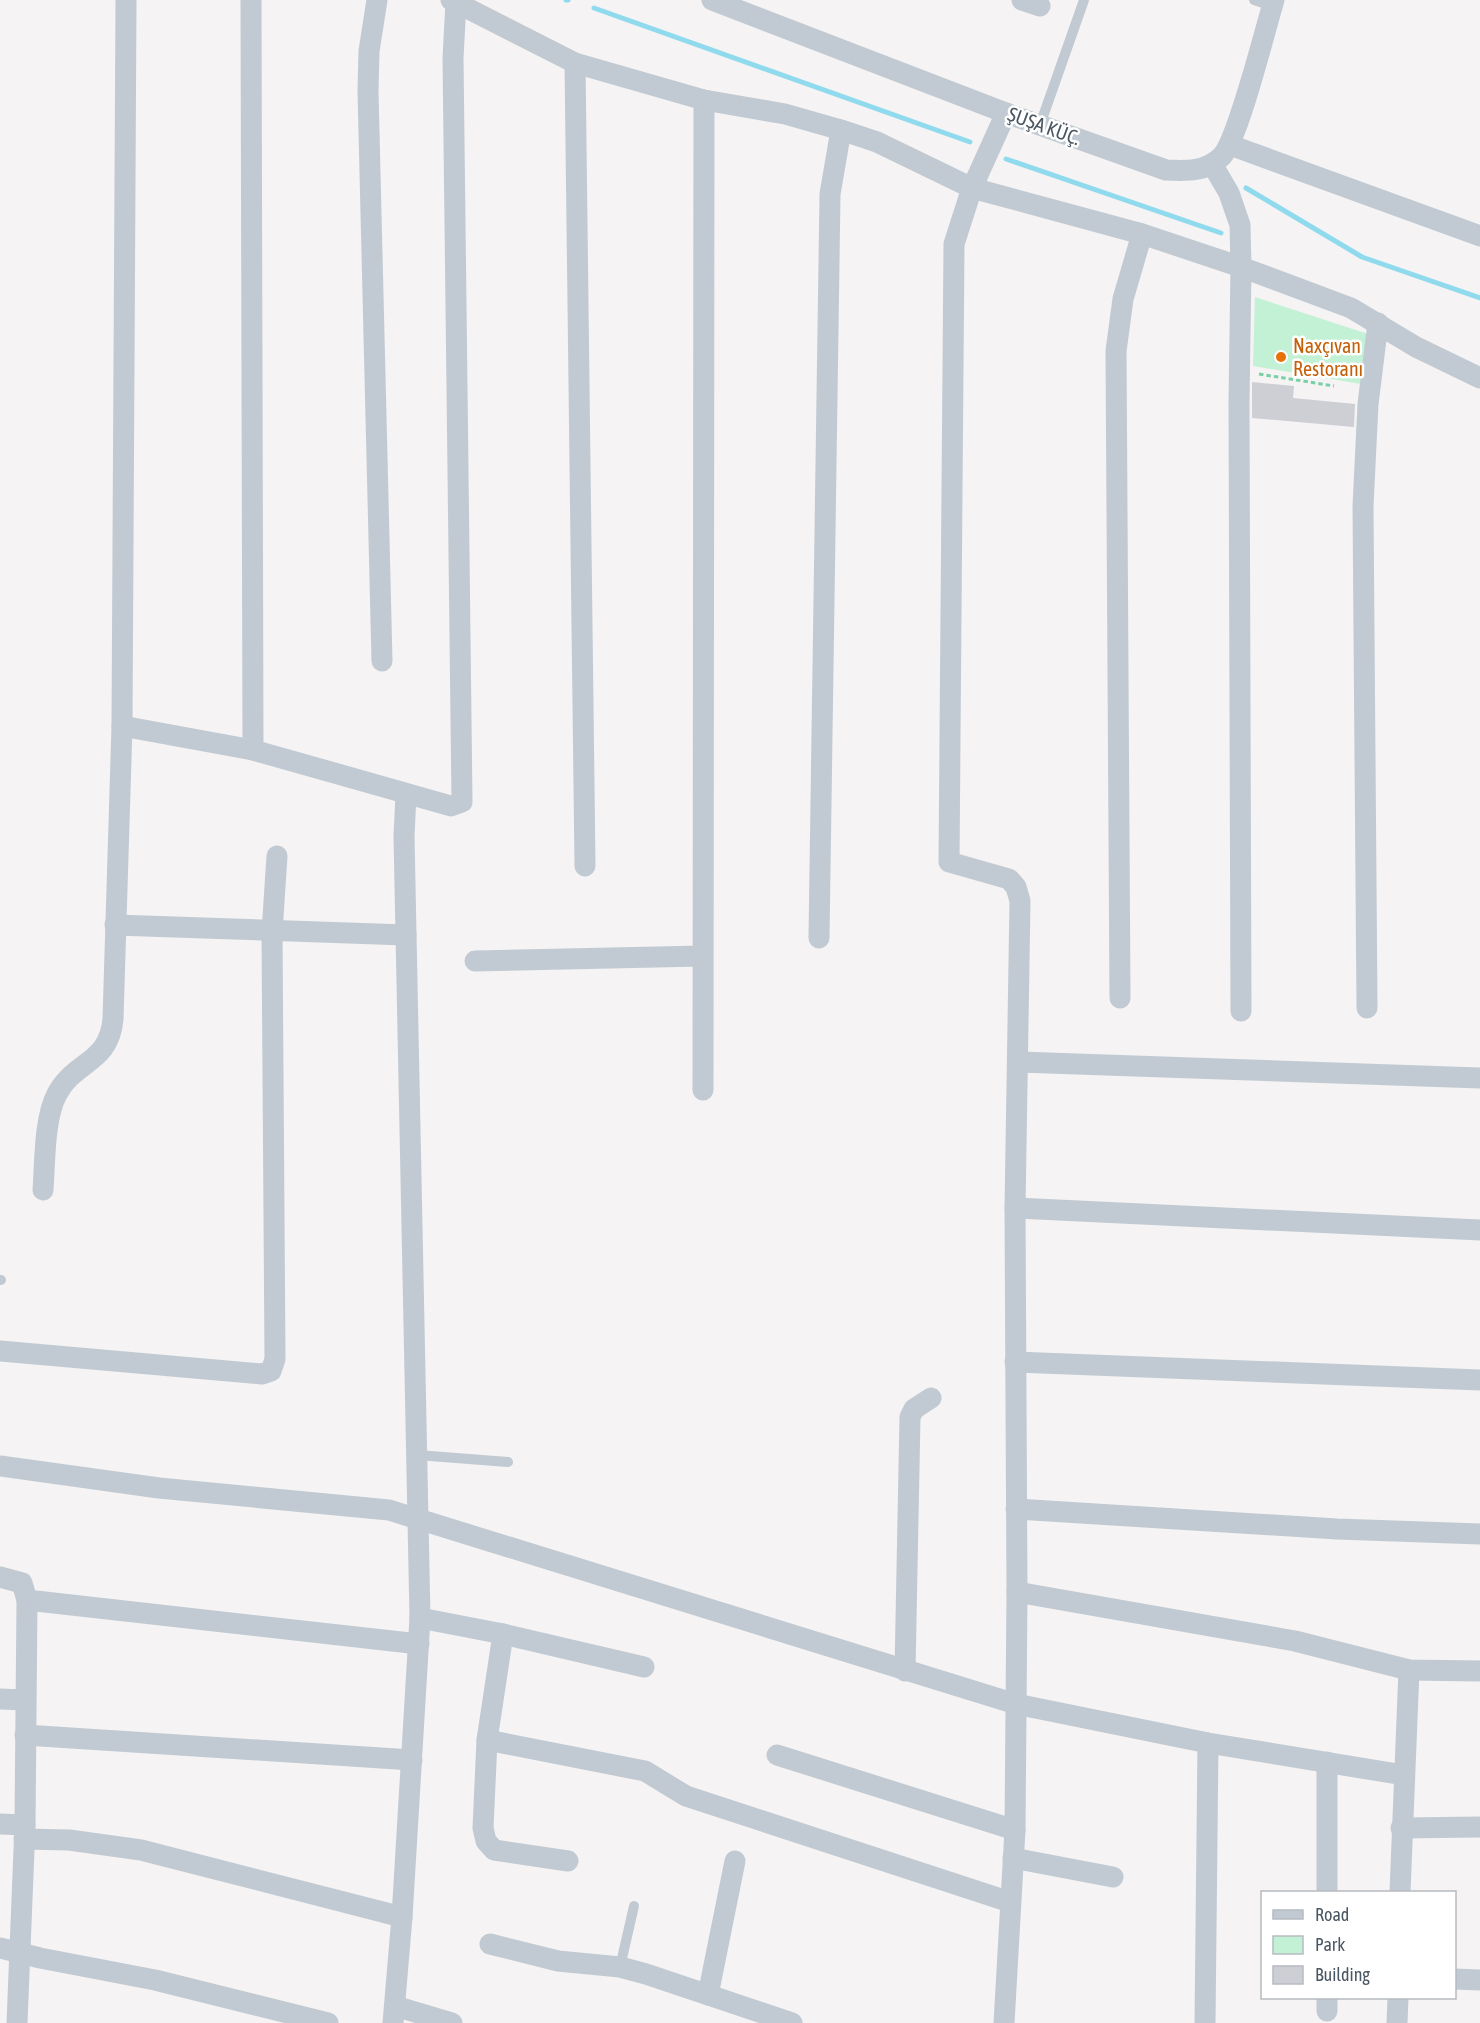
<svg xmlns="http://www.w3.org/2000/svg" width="1480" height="2023" viewBox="0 0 1480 2023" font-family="'Asap Condensed',sans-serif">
<rect width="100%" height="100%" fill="#f5f3f3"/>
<path fill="#c3f1d5" d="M1255,297L1368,334L1361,384L1253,366Z"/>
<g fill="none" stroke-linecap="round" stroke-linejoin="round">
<g stroke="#90daee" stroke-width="5">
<path d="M566,0H568"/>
<path d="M594,8L970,142"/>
<path d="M1006,159L1221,233"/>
<path d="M1246,188L1362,257L1480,298"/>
</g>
</g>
<path fill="#cdcfd5" d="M1252,382L1294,386L1293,398L1355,404L1354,427L1252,418Z"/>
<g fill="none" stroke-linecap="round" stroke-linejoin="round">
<path stroke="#7ad0a6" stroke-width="3" stroke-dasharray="4.5 3" stroke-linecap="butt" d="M1259,374L1334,386"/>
<g stroke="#c1cad2" stroke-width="10">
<path d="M1254,0L1272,6"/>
<path d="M1040,125L1084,0"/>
<path d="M0,1280H1"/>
<path d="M417,1455L508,1462"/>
<path d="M620,1967L634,1906"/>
</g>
<g stroke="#c1cad2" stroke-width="21">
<path d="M251,0L253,750"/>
<path d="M377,0L369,51L368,91L382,661"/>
<path d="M451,0L575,63L704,100L785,114L841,130L877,142L972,188L1142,234L1241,267L1351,308L1416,347L1480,378"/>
<path d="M712,0L1006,113L1166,170C1186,171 1207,172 1222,156C1238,139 1265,30 1274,0"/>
<path d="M1022,0L1040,6"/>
<path d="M575,63L585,866"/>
<path d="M1230,145L1480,236"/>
<path d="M1212,164L1229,193L1240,225L1241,267L1239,402L1241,1011"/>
<path d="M122,726L253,750L451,806L462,802L453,58L456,2"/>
<path d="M115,925L406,935"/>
<path d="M819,938L830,194L841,130"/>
<path d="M475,961L702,956"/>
<path d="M1120,998L1116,351L1123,299L1142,234"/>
<path d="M1367,1008L1363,506L1368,404L1378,323"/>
<path d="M1019,1062L1480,1078"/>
<path d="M703,1090L704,100"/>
<path d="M43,1190C45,1163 44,1118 57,1094C75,1060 109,1064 113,1019L122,726L126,0"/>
<path d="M1015,1208L1480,1230"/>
<path d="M0,1351L262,1374L271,1371L275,1359L272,932L277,856"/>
<path d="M1015,1362L1480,1380"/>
<path d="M0,1466L159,1488L389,1510L1016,1704L1208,1743L1404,1775"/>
<path d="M1016,1509L1337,1529L1480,1534"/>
<path d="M0,1577L22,1583L27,1600L419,1644"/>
<path d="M1017,1592L1295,1641L1409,1670L1480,1671"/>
<path d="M420,1618L503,1634L487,1740L645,1771L686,1796L1010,1902"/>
<path d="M503,1634L644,1667"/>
<path d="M905,1671L910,1417L914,1409L931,1398"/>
<path d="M0,1699L25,1700"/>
<path d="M25,1735L412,1760"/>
<path d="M487,1740L483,1828L486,1841L494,1850L568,1861"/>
<path d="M777,1755L1015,1830"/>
<path d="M0,1824L25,1825"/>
<path d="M1401,1828L1480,1827"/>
<path d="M24,1839L69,1840L141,1850L402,1917"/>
<path d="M1013,1858L1113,1877"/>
<path d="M1327,1892V1762"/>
<path d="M1400,1892L1409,1670"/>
<path d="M490,1944L558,1961L620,1967L646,1974L792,2023"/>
<path d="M0,1948L40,1958L155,1980L328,2023"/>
<path d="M1454,1979L1480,1980"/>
<path d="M708,1995L735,1861"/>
<path d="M395,2006L452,2023"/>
<path d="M1327,2011V1998"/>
<path d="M17,2023L25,1825L27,1600"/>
<path d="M393,2023L402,1917L420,1618L404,836L406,795"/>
<path d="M1004,2023L1015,1830L1017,1592L1015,1208L1020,901L1016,887L1009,879L949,862L954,244L972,188L1006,113"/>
<path d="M1205,2023L1208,1743"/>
<path d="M1397,2023L1398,1998"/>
</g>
</g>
<circle fill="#e8710a" stroke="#fff" stroke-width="2" cx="1281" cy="357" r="6"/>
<g text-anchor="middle" stroke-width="5" stroke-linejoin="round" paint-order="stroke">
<g font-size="20" fill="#4a5661" stroke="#fff">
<text transform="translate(1044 126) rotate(20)" y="7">ŞUŞA KÜÇ.</text>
</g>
<g font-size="20" fill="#c56008" stroke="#fff" text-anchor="start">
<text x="1293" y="353">Naxçıvan<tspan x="1293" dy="23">Restoranı</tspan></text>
</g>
</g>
<rect x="1261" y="1891" width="195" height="108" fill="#ffffff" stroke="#b7bbc0" stroke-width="1.5"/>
<rect x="1273" y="1910" width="30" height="9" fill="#c1cad2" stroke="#b7bbc0" stroke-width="1.5"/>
<text x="1315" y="1921" font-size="18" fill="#4a5661">Road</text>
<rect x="1273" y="1936" width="30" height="18" fill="#c3f1d5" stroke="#b7bbc0" stroke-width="1.5"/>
<text x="1315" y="1951" font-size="18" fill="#4a5661">Park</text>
<rect x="1273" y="1966" width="30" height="18" fill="#cdcfd5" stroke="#b7bbc0" stroke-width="1.5"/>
<text x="1315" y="1981" font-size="18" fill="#4a5661">Building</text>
</svg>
